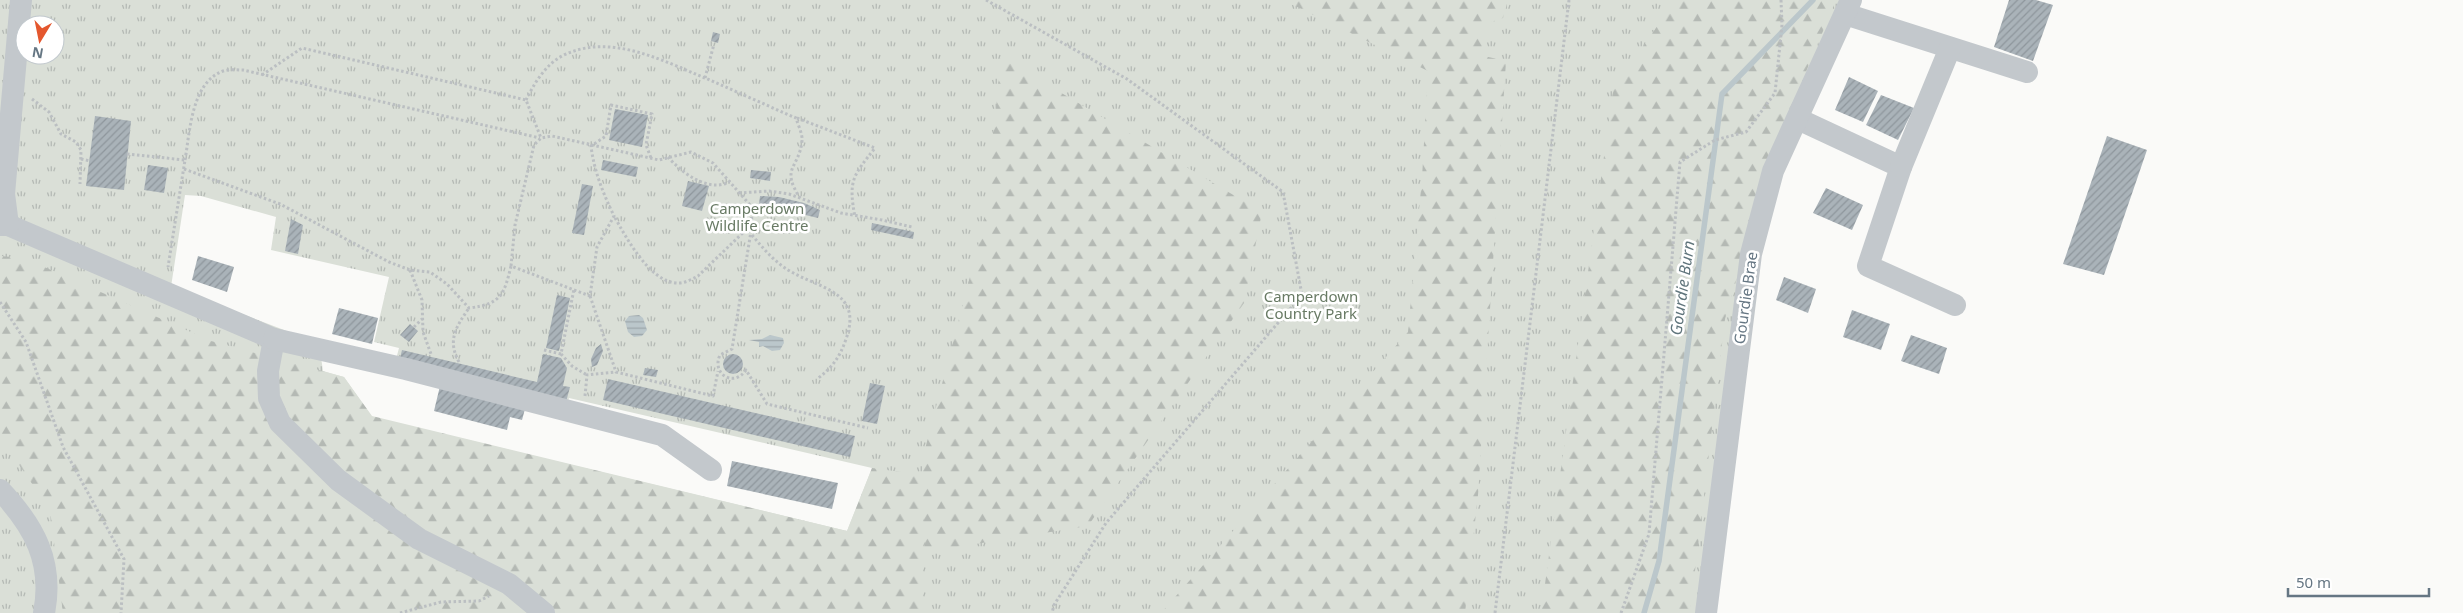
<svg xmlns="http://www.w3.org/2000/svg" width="2463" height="613" viewBox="0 0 2463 613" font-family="'Noto Sans',sans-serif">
<defs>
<pattern id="grass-tufts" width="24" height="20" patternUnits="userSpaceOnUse" patternTransform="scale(1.25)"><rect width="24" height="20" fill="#dadfd7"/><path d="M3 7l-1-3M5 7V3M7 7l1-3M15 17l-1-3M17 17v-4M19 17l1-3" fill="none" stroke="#b4b9b4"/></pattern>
<pattern id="forest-firs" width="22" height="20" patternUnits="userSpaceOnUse" patternTransform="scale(1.25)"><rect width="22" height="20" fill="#dadfd7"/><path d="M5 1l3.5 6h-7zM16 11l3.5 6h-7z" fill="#b4b9b4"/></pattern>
<pattern id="water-rules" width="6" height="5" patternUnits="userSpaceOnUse" patternTransform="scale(1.25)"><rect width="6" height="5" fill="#bbc7cb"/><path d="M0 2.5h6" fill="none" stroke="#9ca6aa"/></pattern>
<pattern id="building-hatch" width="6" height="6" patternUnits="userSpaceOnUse" patternTransform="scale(1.25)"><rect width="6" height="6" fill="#aab3b9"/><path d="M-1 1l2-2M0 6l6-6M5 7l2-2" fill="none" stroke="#8e969c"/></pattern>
</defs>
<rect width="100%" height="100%" fill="#fafaf8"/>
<path fill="url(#grass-tufts)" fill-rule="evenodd" d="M0,0H1850L1773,171L1706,613H0ZM25,25H55V55H25ZM185,195L201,196L276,217L271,250L389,277L374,342L399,348L395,363L567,405L569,398L872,468L847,531L372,417L344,377L323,371L320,350L292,333L171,287Z"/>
<g fill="url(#forest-firs)">
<path d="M1283,0H1508L1503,18L1485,24L1484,56L1506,61L1478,495L1465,613H1161L1408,332L1422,178L1428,71Z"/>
<path d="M1675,0H1836L1777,141L1725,319L1690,613H1541L1613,91Z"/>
<path d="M1001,57L1262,212L1244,303L1088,526L925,552L923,499L922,613H63L50,510L0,437V256L24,258L211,341L344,377L372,416L847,531L872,468L923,475V457L986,215Z"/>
</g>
<g fill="url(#water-rules)">
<path d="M629,316L639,315L643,318L647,330L642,336L634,337L628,332L625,321Z"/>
<path d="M770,335L783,338L784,343L780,350L772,351L763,346L759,347V342L749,340L762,339Z"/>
</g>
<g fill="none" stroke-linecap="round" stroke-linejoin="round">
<path stroke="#bbc7cb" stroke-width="5.5" d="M1644,613L1659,561L1722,94L1813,0"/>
</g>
<g fill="url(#building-hatch)">
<path d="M2009,0H2036L2053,5L2033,61L1994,47Z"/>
<path d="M713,32L720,34L718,43L711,41Z"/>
<path d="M1849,77L1878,91L1863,122L1835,110Z"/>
<path d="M1881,95L1914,108L1898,140L1866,125Z"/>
<path d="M615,109L648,115L642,147L609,140Z"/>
<path d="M95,116L131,121L124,190L86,186Z"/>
<path d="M2107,136L2147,150L2104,275L2063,264Z"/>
<path d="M603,160L638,167L636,177L601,170Z"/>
<path d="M148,165L168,168L164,193L144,190Z"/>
<path d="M751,170L771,172L770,181L750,178Z"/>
<path d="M688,181L709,186L702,211L682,206Z"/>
<path d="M582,184L593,186L584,235L572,233Z"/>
<path d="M1826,188L1863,205L1852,230L1813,213Z"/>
<path d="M760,196L779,197L804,203L820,210L818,218L759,204Z"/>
<path d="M291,219L303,225L298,254L285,251Z"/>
<path d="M872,223L914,232L913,239L871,230Z"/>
<path d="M198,256L234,267L227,292L192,280Z"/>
<path d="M1784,277L1816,289L1808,313L1776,300Z"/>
<path d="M557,295L570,298L559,351L546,348Z"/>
<path d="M339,308L378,318L372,344L332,334Z"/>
<path d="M1852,310L1890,324L1881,350L1843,337Z"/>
<path d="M410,324L418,331L409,342L400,335Z"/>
<path d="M1911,335L1947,348L1939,374L1901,361Z"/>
<path d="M601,344L603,351L597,365L592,367L591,359L596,348Z"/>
<path d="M402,350L537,382L543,354L561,358L567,368L563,386L570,387L566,402L399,362Z"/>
<circle cx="733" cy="364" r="10"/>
<path d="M645,368L658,370L656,377L643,375Z"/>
<path d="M608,379L855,436L850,457L603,400Z"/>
<path d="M870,383L885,386L877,424L862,421Z"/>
<path d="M440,386L525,409L522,420L510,417L507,430L434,411Z"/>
<path d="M732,461L838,483L832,509L727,486Z"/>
</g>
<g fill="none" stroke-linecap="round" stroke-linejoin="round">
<g stroke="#bbbfc2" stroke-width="3" stroke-dasharray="2.5 2.5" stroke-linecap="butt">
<path d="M986,0L1127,79L1283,192L1302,295L1106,523L1054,605L1052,613"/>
<path d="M262,75L302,48L526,100L541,138"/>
<path d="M705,78L714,44"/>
<path d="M32,99L49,112L61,134L76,142L81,150L80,184"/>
<path d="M526,100C534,84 545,65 562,56C609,32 661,60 705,78C735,91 766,105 796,118C798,125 803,135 802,141C799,169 780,167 800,198"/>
<path d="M797,118L875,148C853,176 848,180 855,217"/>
<path d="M127,154L185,160L168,267"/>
<path d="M668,157C681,172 708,193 729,182"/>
<path d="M81,159L90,161"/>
<path d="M185,160C190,132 191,83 223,71C229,69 237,70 243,70L540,138"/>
<path d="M184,169L280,204L389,262L410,270L430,272L447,284L469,308C501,304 504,295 511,266L590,296L597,247L614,216C603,193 594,171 591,146L606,136L611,105L652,114L646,145L651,158"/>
<path d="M739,193L769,191L789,194L841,213L882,220L912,227"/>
<path d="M752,225L732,349L720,355C711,374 734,388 746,370L767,404L868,428"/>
<path d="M752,235C762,247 772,259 785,268C816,289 864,289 846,339C840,357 832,368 817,379"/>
<path d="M511,266L515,225L534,145L541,138L552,136L659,160L691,152L713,163L751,206L752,224L698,276C692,279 684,284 676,283C649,281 626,237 614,216"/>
<path d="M410,270L422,300L423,332L431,354"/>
<path d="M590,296L616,372L713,396L718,371"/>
<path d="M0,302L26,342L63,447L124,559L121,613"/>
<path d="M414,327L422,319"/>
<path d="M544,350L561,354L574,289"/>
<path d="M561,354L572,366L587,375"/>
<path d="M459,362C447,340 456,327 469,308"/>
<path d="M585,396L587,375L616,372"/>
<path d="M400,613L441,602L479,601L489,596"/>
<path d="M1495,613L1569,0"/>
<path d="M1621,613L1649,534L1680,162L1715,140L1746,132L1775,93L1782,25L1781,0"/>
</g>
<g stroke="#c3c8cc" stroke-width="22">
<path d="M1845,14L2027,72"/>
<path d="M1798,119L1901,167L1868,266L1955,305"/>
<path d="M1901,167L1950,48"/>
<path d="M0,225H8L274,339L268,371L269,398L280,423L338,480L419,539L509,584L544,613"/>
<path d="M8,225L4,194L21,0"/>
<path d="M274,339L406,369L662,435L711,470"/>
<path d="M0,490C34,526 54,562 44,613"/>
<path d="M1706,613L1751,254L1773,171L1851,0"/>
</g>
</g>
<g text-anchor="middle" stroke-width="5" stroke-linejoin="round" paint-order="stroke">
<g font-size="15" fill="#687a64" stroke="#fff">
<text x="757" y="214">Camperdown<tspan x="757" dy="17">Wildlife Centre</tspan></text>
<text x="1311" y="302">Camperdown<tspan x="1311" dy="17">Country Park</tspan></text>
</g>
<g font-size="15" fill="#657683" stroke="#fff">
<text transform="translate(1746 298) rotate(-82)" y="5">Gourdie Brae</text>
</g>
<g font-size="16" font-style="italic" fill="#60757c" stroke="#fff">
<text transform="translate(1682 288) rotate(-82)" y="6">Gourdie Burn</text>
</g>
</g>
<g transform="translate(40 40) rotate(190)"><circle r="24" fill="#ffffff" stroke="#c1c8cd"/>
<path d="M0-4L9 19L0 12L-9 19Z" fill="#e4572e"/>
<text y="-8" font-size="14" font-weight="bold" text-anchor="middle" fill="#657683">N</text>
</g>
<path d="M2288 588v8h141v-8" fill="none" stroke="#657683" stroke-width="2.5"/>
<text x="2296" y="588" font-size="15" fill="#657683" stroke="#ffffff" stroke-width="4" paint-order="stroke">50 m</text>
</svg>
